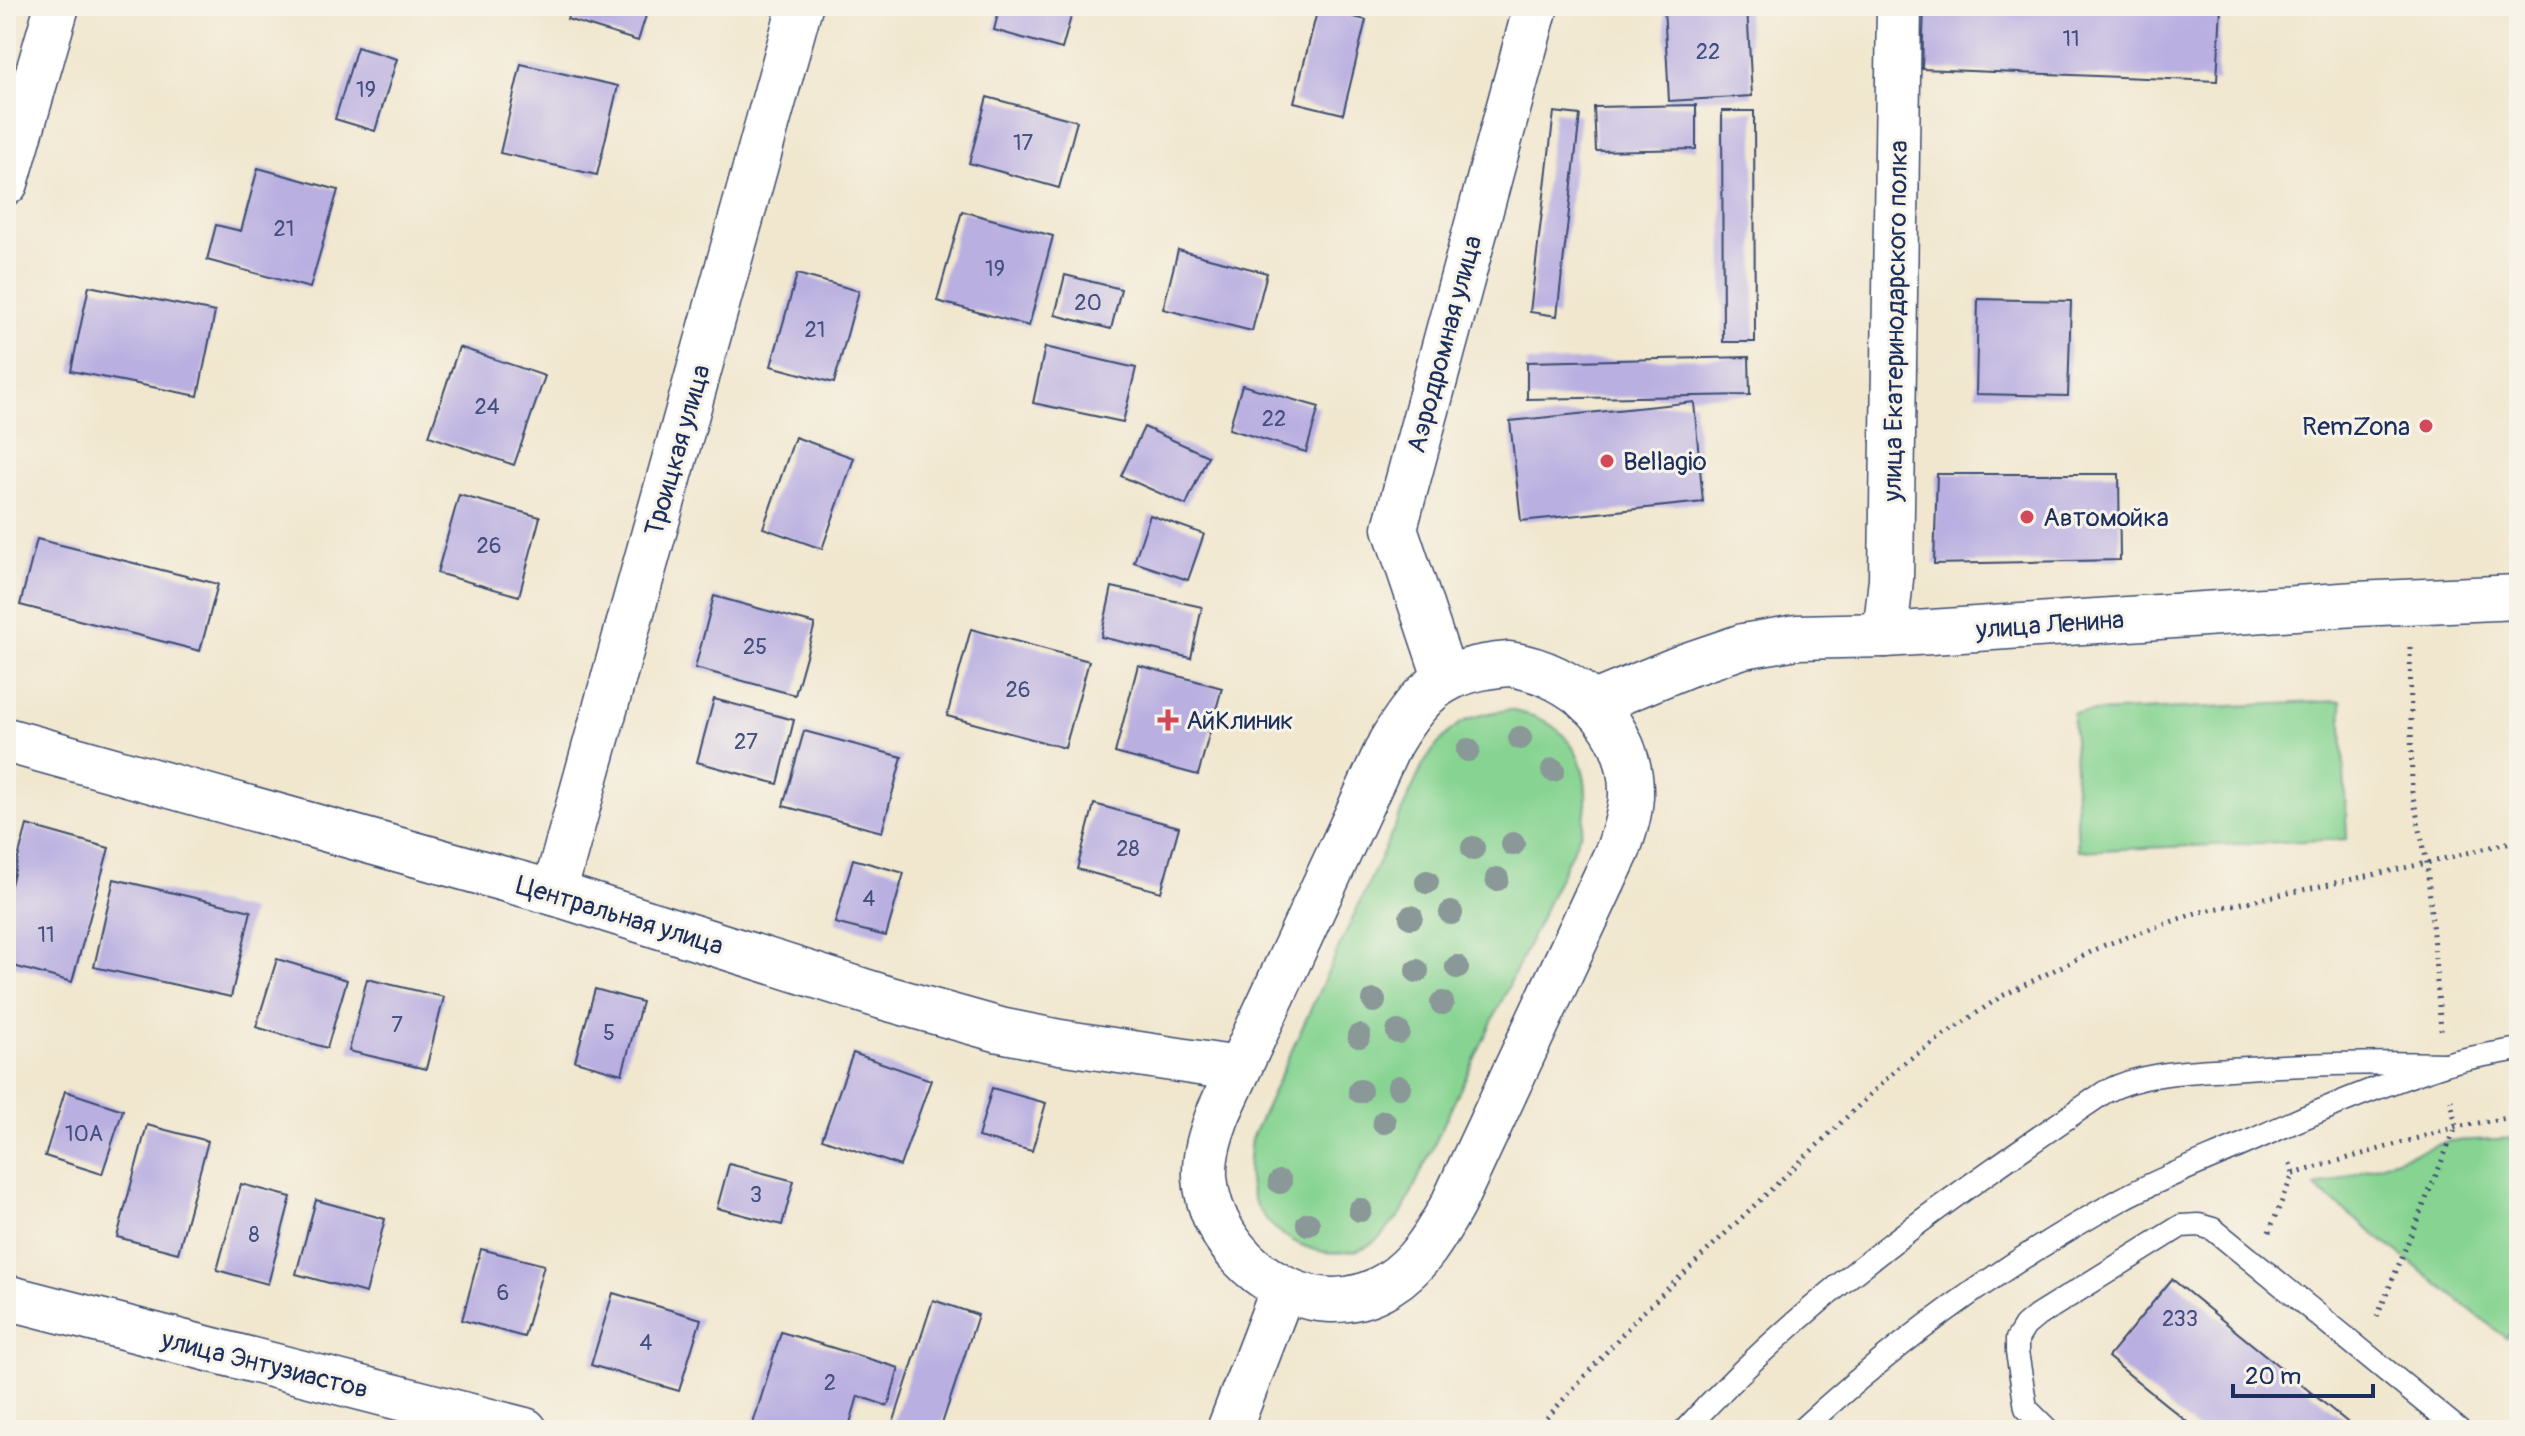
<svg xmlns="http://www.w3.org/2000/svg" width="2525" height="1436" viewBox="0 0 2525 1436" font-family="Pangolin,sans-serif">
<rect width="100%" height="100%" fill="#f7f3e8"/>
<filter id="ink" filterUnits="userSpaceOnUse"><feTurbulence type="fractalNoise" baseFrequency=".0125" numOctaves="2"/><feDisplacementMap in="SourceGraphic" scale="16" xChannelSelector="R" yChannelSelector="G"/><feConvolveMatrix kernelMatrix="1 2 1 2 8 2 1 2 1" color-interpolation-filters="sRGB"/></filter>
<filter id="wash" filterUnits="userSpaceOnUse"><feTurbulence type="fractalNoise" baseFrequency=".006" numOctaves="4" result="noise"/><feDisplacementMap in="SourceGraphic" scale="32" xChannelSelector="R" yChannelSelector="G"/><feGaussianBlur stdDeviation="1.8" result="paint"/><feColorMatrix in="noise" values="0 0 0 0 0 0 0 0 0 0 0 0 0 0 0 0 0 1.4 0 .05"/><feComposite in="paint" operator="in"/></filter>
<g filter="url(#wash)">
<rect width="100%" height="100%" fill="#f1e7cf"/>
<g fill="#87d492" stroke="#518278" stroke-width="2">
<path d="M2341,701L2347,839L2078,851L2073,713Z"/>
<path d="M1510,710C1524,714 1539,716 1551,725C1587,750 1592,793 1581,832L1402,1213C1391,1225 1380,1240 1365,1247C1323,1266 1266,1236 1252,1195C1246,1177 1249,1158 1251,1139L1423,765C1447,727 1465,714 1510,710Z"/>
<path d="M2519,1138V1324L2506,1338L2315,1187L2449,1141Z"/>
</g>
<g id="blocks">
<g fill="#b9afe1">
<path d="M571,6H649L638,41L567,19Z"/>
<path d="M1000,6H1074L1062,49L994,30Z"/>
<path d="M1664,6H1747L1752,96L1669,101Z"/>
<path d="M1924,6H2221L2217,81L1922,69Z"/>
<path d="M1318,8L1366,20L1343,114L1294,102Z"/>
<path d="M357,47L397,59L375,131L335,119Z"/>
<path d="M521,64L618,86L597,175L500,153Z"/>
<path d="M987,97L1077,121L1059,188L969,163Z"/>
<path d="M1696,105V149L1596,151L1594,107Z"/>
<path d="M1722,111H1754L1755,342H1723Z"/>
<path d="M1554,112L1580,115L1557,316L1530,312Z"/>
<path d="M258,168L338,190L310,288L207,260L216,225L241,231Z"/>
<path d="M962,211L1053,236L1029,326L937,301Z"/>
<path d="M1178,250L1267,273L1252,331L1163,309Z"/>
<path d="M797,274L859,291L834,383L771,366Z"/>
<path d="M1065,275L1121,289L1111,329L1055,315Z"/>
<path d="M89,286L215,312L198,396L71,371Z"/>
<path d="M1978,299L2071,301L2068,396L1976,394Z"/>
<path d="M459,347L545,376L514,465L429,436Z"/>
<path d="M1045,347L1136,368L1123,422L1033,403Z"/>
<path d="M1749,357L1750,395L1527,399V362Z"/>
<path d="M1242,385L1319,407L1306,452L1229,429Z"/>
<path d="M1694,402L1703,502L1521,521L1510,421Z"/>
<path d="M1144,427L1208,456L1186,505L1121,476Z"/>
<path d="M795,437L854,458L822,549L763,528Z"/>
<path d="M1937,474H2119L2120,560L1934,564Z"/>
<path d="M459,495L540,517L519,596L437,573Z"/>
<path d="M1150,515L1204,534L1188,580L1134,562Z"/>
<path d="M37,539L218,584L200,651L20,605Z"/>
<path d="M1112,587L1202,607L1191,658L1101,637Z"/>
<path d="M714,596L815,624L795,695L695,668Z"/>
<path d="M971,629L1089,661L1065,748L947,716Z"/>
<path d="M1138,665L1222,688L1198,775L1115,753Z"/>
<path d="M714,699L794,720L778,784L697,762Z"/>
<path d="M804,731L902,757L882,832L783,806Z"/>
<path d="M1094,804L1179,827L1161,892L1077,869Z"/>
<path d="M27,825L109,848L72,982L6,964V903Z"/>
<path d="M853,859L904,873L886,936L835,923Z"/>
<path d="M114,879L251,911L231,997L94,967Z"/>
<path d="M277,959L347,980L327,1048L256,1027Z"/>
<path d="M367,979L444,997L426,1069L349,1051Z"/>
<path d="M595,989L642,1002L622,1074L575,1061Z"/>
<path d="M853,1053L931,1080L900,1166L822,1139Z"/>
<path d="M992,1088L1046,1103L1032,1151L978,1137Z"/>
<path d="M65,1091L123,1110L102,1174L45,1156Z"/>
<path d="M147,1125L208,1141L178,1253L117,1237Z"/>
<path d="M729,1164L794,1181L782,1225L717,1208Z"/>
<path d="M241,1184L291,1197L268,1284L217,1270Z"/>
<path d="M316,1200L385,1219L366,1293L296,1274Z"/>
<path d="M481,1249L544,1265L524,1337L462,1320Z"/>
<path d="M2172,1279L2357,1430H2197L2108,1357Z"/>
<path d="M613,1293L701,1319L679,1391L591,1365Z"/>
<path d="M933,1300L978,1315L940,1430H891Z"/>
<path d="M781,1332L899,1368L888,1406L858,1396L848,1430H761L752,1427Z"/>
</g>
</g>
</g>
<g filter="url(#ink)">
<use href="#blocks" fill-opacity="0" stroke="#3b4b6f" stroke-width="2"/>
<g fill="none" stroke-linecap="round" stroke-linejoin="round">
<g stroke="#3b4b6f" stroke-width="25">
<g id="service">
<path d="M1685,1430C1806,1296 1957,1193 2105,1092C2144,1072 2188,1072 2230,1069C2302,1064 2372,1062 2444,1064"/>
<path d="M1801,1430C1898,1341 2006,1262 2122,1199C2161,1178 2203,1162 2244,1144C2308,1115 2374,1087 2442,1065C2466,1057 2494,1054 2519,1049"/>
<path d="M2048,1430L2026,1408L2017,1352V1339L2025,1326L2037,1316L2181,1226L2199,1225L2213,1229L2459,1430"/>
</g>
</g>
<g stroke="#3b4b6f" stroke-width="47">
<g id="minor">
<path d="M6,183L57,6"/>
<path d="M1885,635L1891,579L1899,6"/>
<path d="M1446,680L1395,528L1536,6"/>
<path d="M6,740L554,893L886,998L1000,1030L1060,1042L1238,1069"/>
<path d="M554,893L800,6"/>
<path d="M6,1297L525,1430"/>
</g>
</g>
<g stroke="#3b4b6f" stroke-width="47">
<g id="tertiary">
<path d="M1509,664C1574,673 1633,725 1631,796C1630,815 1624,833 1618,850L1453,1204C1436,1235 1419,1265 1388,1284C1310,1333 1211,1261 1205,1177C1204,1154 1211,1133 1219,1112L1390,743C1422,689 1445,669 1509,664Z"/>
<path d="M1592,704L1687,665L1743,646L1797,637L1885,635L2356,604L2519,597"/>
<path d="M1229,1430L1283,1289"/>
</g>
</g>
<g stroke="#3b4b6f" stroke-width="5" stroke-dasharray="2 6" stroke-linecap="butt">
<path d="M2410,647L2412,792L2427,863L2441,1030"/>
<path d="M2293,1174L2456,1127L2519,1116"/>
<path d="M2269,1232L2293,1174L2289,1160"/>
<path d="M2377,1317L2456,1127L2451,1100"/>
<path d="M1536,1430L1636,1319L1901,1065L2000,997L2105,945L2196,913L2427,863L2519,840"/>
</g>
<use href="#service" stroke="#fff" stroke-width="22"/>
<use href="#minor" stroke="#fff" stroke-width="44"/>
<use href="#tertiary" stroke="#fff" stroke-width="44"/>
</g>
<g fill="#8a9898">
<circle cx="1520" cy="738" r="12"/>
<circle cx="1468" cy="750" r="12"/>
<circle cx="1553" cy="770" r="12"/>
<circle cx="1513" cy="844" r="12"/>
<circle cx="1473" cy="848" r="12"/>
<circle cx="1497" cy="879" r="12"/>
<circle cx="1427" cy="882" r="12"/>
<circle cx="1451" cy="913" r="12"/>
<circle cx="1411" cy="917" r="12"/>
<circle cx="1457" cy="967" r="12"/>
<circle cx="1417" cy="971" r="12"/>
<circle cx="1374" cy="1001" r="12"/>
<circle cx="1442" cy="1003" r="12"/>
<circle cx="1398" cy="1032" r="12"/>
<circle cx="1359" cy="1036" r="12"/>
<circle cx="1399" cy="1087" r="12"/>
<circle cx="1360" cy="1091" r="12"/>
<circle cx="1384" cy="1122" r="12"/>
<circle cx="1280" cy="1182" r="12"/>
<circle cx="1360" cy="1210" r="12"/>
<circle cx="1308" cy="1224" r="12"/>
</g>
</g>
<g fill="#d1495b" stroke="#f7f3e8" stroke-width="3">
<circle cx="2426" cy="426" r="8"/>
<circle cx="1607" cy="461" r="8"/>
<circle cx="2027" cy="517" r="8"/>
<path d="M1164 708h8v8h8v8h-8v8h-8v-8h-8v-8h8z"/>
</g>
<g text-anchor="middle" stroke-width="6" stroke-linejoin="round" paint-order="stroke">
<g font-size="22" fill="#424f7f">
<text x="2071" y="46">11</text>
<text x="1708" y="59">22</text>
<text x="366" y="97">19</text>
<text x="1023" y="150">17</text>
<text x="284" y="236">21</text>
<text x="995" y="276">19</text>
<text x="1088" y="310">20</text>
<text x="815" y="337">21</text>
<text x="487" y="414">24</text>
<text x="1274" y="426">22</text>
<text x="489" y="553">26</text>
<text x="755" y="654">25</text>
<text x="1018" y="697">26</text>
<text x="746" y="749">27</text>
<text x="1128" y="856">28</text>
<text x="869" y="906">4</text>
<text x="46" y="942">11</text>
<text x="397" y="1032">7</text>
<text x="609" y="1040">5</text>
<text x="84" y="1141">10А</text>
<text x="756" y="1202">3</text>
<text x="254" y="1242">8</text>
<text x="503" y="1300">6</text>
<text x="2180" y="1326">233</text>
<text x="646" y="1350">4</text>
<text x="830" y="1390">2</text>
</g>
<g font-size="26" fill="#1b2f5e" stroke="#f7f3e8">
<text transform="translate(1895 321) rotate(-89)" y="9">улица Екатеринодарского полка</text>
<text transform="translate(1444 344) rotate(-75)" y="9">Аэродромная улица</text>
<text transform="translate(677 450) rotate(-74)" y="9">Троицкая улица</text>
<text transform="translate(2050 624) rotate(-4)" y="9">улица Ленина</text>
<text transform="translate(620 915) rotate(17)" y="9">Центральная улица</text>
<text transform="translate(265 1364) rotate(14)" y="9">улица Энтузиастов</text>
</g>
<g font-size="26" fill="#1b2f5e" stroke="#f7f3e8" text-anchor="start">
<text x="2410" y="435" text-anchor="end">RemZona</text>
<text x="1623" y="470">Bellagio</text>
<text x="2043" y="526">Автомойка</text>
<text x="1186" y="729">АйКлиник</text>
</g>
</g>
<rect width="2525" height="1436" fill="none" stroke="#f7f3e8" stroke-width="32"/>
<path d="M2233 1384v12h140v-12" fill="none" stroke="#1b2f5e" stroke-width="4"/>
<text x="2245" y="1384" font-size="24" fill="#1b2f5e" stroke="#f7f3e8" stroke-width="6" paint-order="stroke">20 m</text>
</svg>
